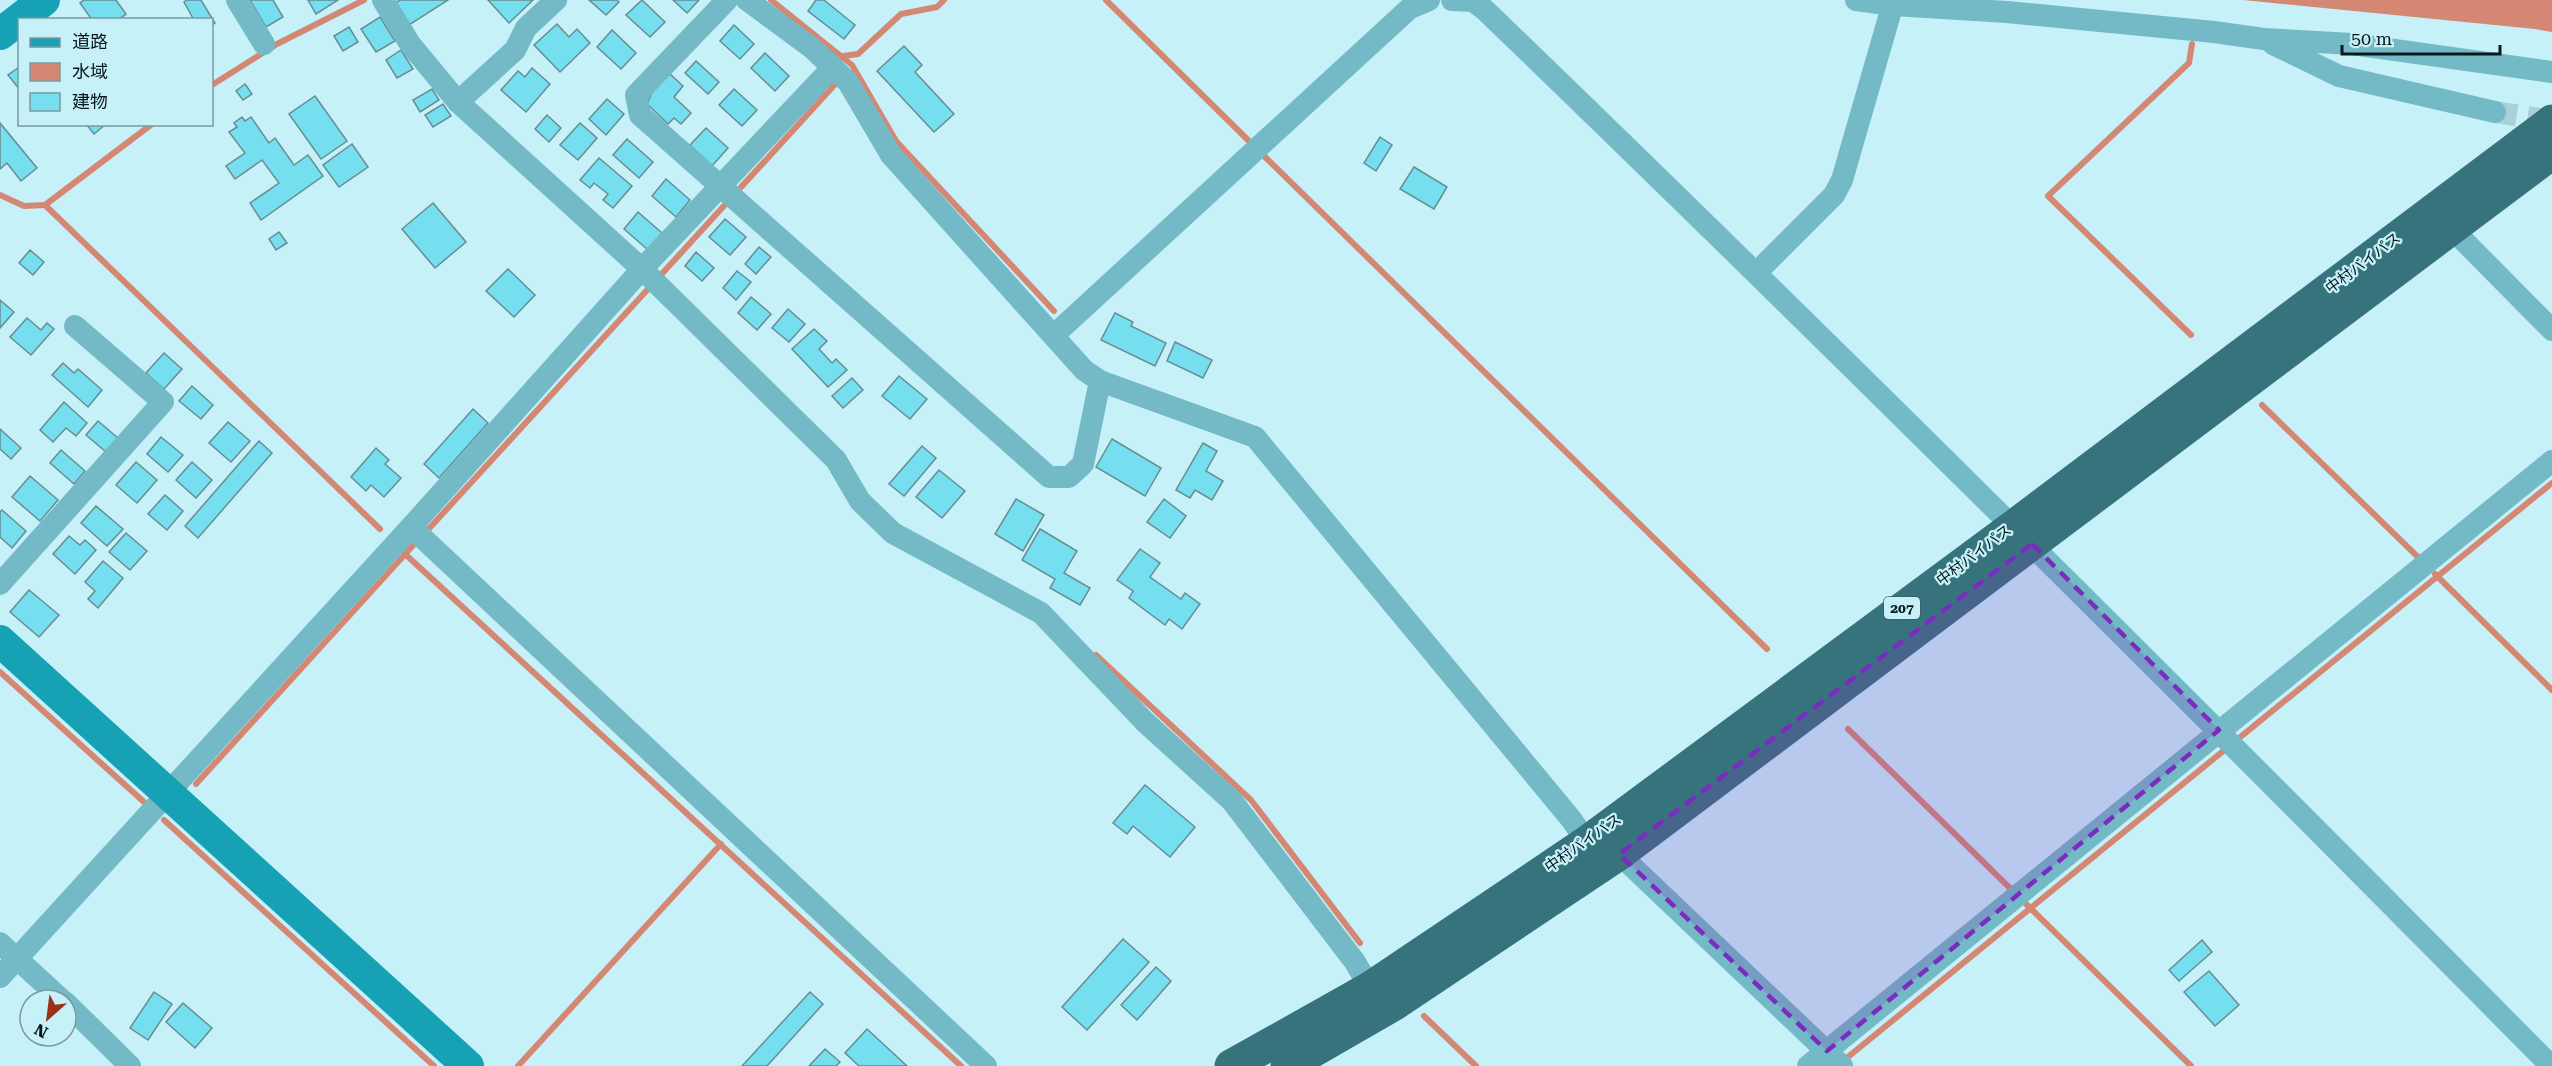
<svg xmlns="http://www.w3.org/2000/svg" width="2552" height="1066" viewBox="0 0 2552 1066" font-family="'Roboto Serif','Noto Sans JP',serif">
<rect width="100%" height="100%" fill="#c7f1f9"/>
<path fill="#d48773" d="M2243,0H2552V32L2535,29Z"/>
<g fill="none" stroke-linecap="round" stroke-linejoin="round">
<g stroke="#d48773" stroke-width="6">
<path d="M771,0L852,65L896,141L1054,311"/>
<path d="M1106,0L1253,145"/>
<path d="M843,56L858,54L901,14L937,7L944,0"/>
<path d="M212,85L277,44L364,0"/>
<path d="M1260,152L1767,649"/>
<path d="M0,195L24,206L45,205L152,124"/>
<path d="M45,205L380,529"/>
<path d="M2191,335L2048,196L2189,63L2192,44"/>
<path d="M2262,405L2422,561"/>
<path d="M425,533L839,80"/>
<path d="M405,554L961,1066"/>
<path d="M2435,574L2552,690"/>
<path d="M1096,655L1251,800L1360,943"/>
<path d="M0,672L144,802"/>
<path d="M1848,729L2191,1066"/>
<path d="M196,784L418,540"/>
<path d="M164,820L434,1066"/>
<path d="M1424,1016L1476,1066"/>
<path d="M1843,1061L2552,483"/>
<path d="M518,1066L721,844"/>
</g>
</g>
<g fill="#75deef" stroke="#668d94" stroke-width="1.5">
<path d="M84,0H116L126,14L118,20H92L80,3Z"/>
<path d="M187,0H201L215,23L212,25V20H194L184,2Z"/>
<path d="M250,0H273L283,17L266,27Z"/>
<path d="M308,0H338L316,14Z"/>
<path d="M400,0H448L409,25L395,3Z"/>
<path d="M488,0H533L509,23Z"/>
<path d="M589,0H617L619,2L606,15Z"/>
<path d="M642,0L665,22L650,37L626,15Z"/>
<path d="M673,0H699L687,13Z"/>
<path d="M816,0H824L855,25L844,39L808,11Z"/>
<path d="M380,17L395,41L376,52L361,29Z"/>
<path d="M557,24L569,37L577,29L590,43L560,72L534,45Z"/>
<path d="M734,25L754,44L740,59L720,41Z"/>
<path d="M349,27L358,42L343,51L334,36Z"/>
<path d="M612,30L636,53L621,69L597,47Z"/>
<path d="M904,46L922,65L915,72L954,114L934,132L877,71Z"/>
<path d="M401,50L413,69L397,78L386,60Z"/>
<path d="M765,53L789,76L775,91L751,68Z"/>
<path d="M696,61L719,82L708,94L685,73Z"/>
<path d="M18,68L20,70V90L8,75Z"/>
<path d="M532,68L550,84L526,112L501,90L518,71L525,77Z"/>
<path d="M669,73L683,86L674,97L691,113L681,124L674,118L668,124L647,104L652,92Z"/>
<path d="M245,84L252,94L243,100L236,91Z"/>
<path d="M432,89L439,100L420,112L413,100Z"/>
<path d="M734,89L757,110L742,126L719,105Z"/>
<path d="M315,96L347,141L321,159L289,114Z"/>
<path d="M607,99L624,114L606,135L589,119Z"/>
<path d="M443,104L451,116L433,127L425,115Z"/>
<path d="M547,115L561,128L549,142L535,129Z"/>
<path d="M242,117L245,121L251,117L269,143L275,138L294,165L308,155L323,176L261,220L250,203L279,183L262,160L235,179L226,166L245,153L229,132L237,127L234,123Z"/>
<path d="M0,123L37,168L21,181L7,163L0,169Z"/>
<path d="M580,123L597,138L578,160L560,145Z"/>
<path d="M86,124H106L94,134Z"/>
<path d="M706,128L728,148L712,166L690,145Z"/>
<path d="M1380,137L1392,145L1376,171L1364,163Z"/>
<path d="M627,139L653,162L639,178L613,155Z"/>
<path d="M352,144L368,167L339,187L323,165Z"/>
<path d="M599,158L632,186L613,208L603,200L608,194L594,183L590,188L580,180Z"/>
<path d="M1414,167L1447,187L1434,209L1400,189Z"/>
<path d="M666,179L690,200L676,217L652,196Z"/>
<path d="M433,203L466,242L435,268L402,229Z"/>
<path d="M638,212L662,233L648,250L624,229Z"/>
<path d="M725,219L746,237L730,255L709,237Z"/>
<path d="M279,232L287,243L276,250L269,239Z"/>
<path d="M759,247L771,257L756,274L745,264Z"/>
<path d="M30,250L44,262L33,275L19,263Z"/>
<path d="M696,252L714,268L702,281L685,266Z"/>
<path d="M508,269L535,295L514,317L486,291Z"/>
<path d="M737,271L751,282L736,300L723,288Z"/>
<path d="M751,297L771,314L757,330L738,313Z"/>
<path d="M0,300L14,312L0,328Z"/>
<path d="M788,309L805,324L789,342L772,328Z"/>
<path d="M1115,313L1133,322L1131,326L1166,343L1155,366L1101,340Z"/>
<path d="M27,318L41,330L47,323L54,329L31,355L10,337Z"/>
<path d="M814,329L827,341L819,349L832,363L836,359L847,370L828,387L792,349Z"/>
<path d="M1175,342L1212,360L1203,378L1167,361Z"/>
<path d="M164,353L182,369L164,389L146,373Z"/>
<path d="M63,363L74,373L78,369L102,390L88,407L52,375Z"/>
<path d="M899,376L927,399L910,419L882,396Z"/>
<path d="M852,378L863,390L843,408L832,396Z"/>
<path d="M192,386L213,405L201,419L179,401Z"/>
<path d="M64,402L87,423L76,436L66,428L53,442L40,430Z"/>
<path d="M473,409L488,423L439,478L424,464Z"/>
<path d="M98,421L118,438L106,452L86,435Z"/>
<path d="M228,422L250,441L231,462L209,443Z"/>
<path d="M0,429L21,448L11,459L0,449Z"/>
<path d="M161,437L183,455L168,472L147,454Z"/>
<path d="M1112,439L1161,468L1145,496L1096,467Z"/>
<path d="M259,441L272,453L198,538L185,526Z"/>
<path d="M1203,443L1217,451L1206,471L1223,481L1212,500L1195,490L1190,498L1176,490Z"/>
<path d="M922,446L936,458L904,496L889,484Z"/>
<path d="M376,448L389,460L385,464L401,478L384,497L371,485L366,491L351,477Z"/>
<path d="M61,450L85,471L74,484L50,463Z"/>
<path d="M136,462L157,480L137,503L116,485Z"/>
<path d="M192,462L212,480L196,498L176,480Z"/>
<path d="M939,470L965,491L942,518L916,497Z"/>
<path d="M30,476L58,500L40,521L12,497Z"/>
<path d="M165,495L183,511L167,530L148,514Z"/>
<path d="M1016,499L1044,515L1023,551L995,534Z"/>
<path d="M1164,499L1186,516L1170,538L1147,522Z"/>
<path d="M96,506L123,529L107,546L81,523Z"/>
<path d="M2,510L26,531L12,548L0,537V512Z"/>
<path d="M1040,529L1077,551L1064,573L1090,588L1080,605L1050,588L1055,579L1022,560Z"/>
<path d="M126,533L147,551L130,570L109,552Z"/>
<path d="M69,536L80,545L85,540L96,550L75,574L53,554Z"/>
<path d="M1140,549L1160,563L1150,577L1181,599L1185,593L1200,604L1182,629L1169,619L1165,625L1129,598L1133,591L1117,580Z"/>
<path d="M103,561L123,578L98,608L88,599L95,591L85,582Z"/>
<path d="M29,590L59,615L39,637L10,612Z"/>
<path d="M1145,785L1195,827L1170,857L1133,826L1127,834L1113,823Z"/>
<path d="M1123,939L1149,962L1087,1030L1062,1007Z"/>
<path d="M2202,940L2212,952L2179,981L2169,970Z"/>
<path d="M1156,967L1171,981L1137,1020L1121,1005Z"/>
<path d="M2209,971L2239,1005L2215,1026L2184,992Z"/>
<path d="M154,992L172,1004L148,1040L130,1028Z"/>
<path d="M810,992L823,1004L767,1066H742Z"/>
<path d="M183,1003L212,1028L195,1048L166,1022Z"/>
<path d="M867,1029L907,1066H859L845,1053Z"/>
<path d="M825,1049L840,1062L836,1066H809Z"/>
</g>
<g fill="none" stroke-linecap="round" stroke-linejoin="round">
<path stroke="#aad0d8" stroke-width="22" stroke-dasharray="22 11" stroke-linecap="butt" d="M2495,112L2552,121"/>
<g stroke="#74bac6" stroke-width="22">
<path d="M237,0L264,44"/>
<path d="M383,0L410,44L458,102L642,269L836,460L860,501L893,533L1041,613L1145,722L1232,801L1355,962L1370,988"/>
<path d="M727,0L636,95L640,115L1049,477H1069L1083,464L1100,381"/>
<path d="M747,0L812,48L848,82L891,155L1084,370L1100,381L1255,437L1571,819L1587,842"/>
<path d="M1452,0L1473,1L1485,10C1845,357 2199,710 2551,1066"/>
<path d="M1856,0L1893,5L2007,12L2214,32L2264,39L2352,44L2552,72"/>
<path d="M2273,44L2339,76L2495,112"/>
<path d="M458,102L515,50L526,28L556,0"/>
<path d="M2451,228L2552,330"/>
<path d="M1757,272L1834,195L1842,180L1894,0"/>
<path d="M1054,335L1410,8L1429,0"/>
<path d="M411,527L986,1066"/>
<path d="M0,584L163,402L75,326"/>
<path d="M1619,854L1842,1066"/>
<path d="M0,943L62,1000"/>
<path d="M0,977L411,527L642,269L833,67"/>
<path d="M66,1003L130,1066"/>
<path d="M1808,1066L2552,461"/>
</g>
<g stroke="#16a1b4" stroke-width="32">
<path d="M0,34L44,0"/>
<path d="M0,641L468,1066"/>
</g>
<g stroke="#37737d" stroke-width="33">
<path d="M1231,1066L1370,988L1587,842L2014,526L2552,121"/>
<path d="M1287,1066L1393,1005L1619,854L2552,153"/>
</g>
</g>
<path fill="#7b2cbf" fill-opacity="0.2" stroke="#7b2cbf" stroke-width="4.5" stroke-dasharray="12 8" stroke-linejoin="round" d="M2032,544L2219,730L1827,1051L1619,854Z"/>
<g text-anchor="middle" stroke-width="4.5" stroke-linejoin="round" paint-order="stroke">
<rect fill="#c7f1f9" stroke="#41595e" stroke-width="1.5" x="1884" y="597" width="36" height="22" rx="4.5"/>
<g font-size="14" font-weight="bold" fill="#08181b">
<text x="1902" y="613">207</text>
</g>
<g font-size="15" fill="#08181b" stroke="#c7f1f9">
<text transform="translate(2363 263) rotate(-37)" y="5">中村バイパス</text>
<text transform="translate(1974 555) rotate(-37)" y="5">中村バイパス</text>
<text transform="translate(1583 843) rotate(-35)" y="5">中村バイパス</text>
</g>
</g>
<rect x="18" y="18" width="195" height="108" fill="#c7f1f9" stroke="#7b9aa0" stroke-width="1.5"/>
<rect x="30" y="38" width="30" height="9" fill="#16a1b4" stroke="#7b9aa0" stroke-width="1.5"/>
<text x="72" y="48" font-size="18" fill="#08181b">道路</text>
<rect x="30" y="63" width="30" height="18" fill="#d48773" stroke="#7b9aa0" stroke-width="1.5"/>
<text x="72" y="78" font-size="18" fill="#08181b">水域</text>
<rect x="30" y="93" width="30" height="18" fill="#75deef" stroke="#7b9aa0" stroke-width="1.5"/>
<text x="72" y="108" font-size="18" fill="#08181b">建物</text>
<g transform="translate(48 1018) rotate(208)"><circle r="28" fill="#c7f1f9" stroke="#7b9aa0" stroke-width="1.5"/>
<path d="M0-4.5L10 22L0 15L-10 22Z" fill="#9a3217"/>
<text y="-9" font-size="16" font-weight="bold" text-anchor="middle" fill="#08181b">N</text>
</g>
<path d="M2342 45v9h158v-9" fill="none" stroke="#08181b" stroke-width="3"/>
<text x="2351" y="45" font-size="18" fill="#08181b" stroke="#c7f1f9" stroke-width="4.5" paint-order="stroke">50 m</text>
</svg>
